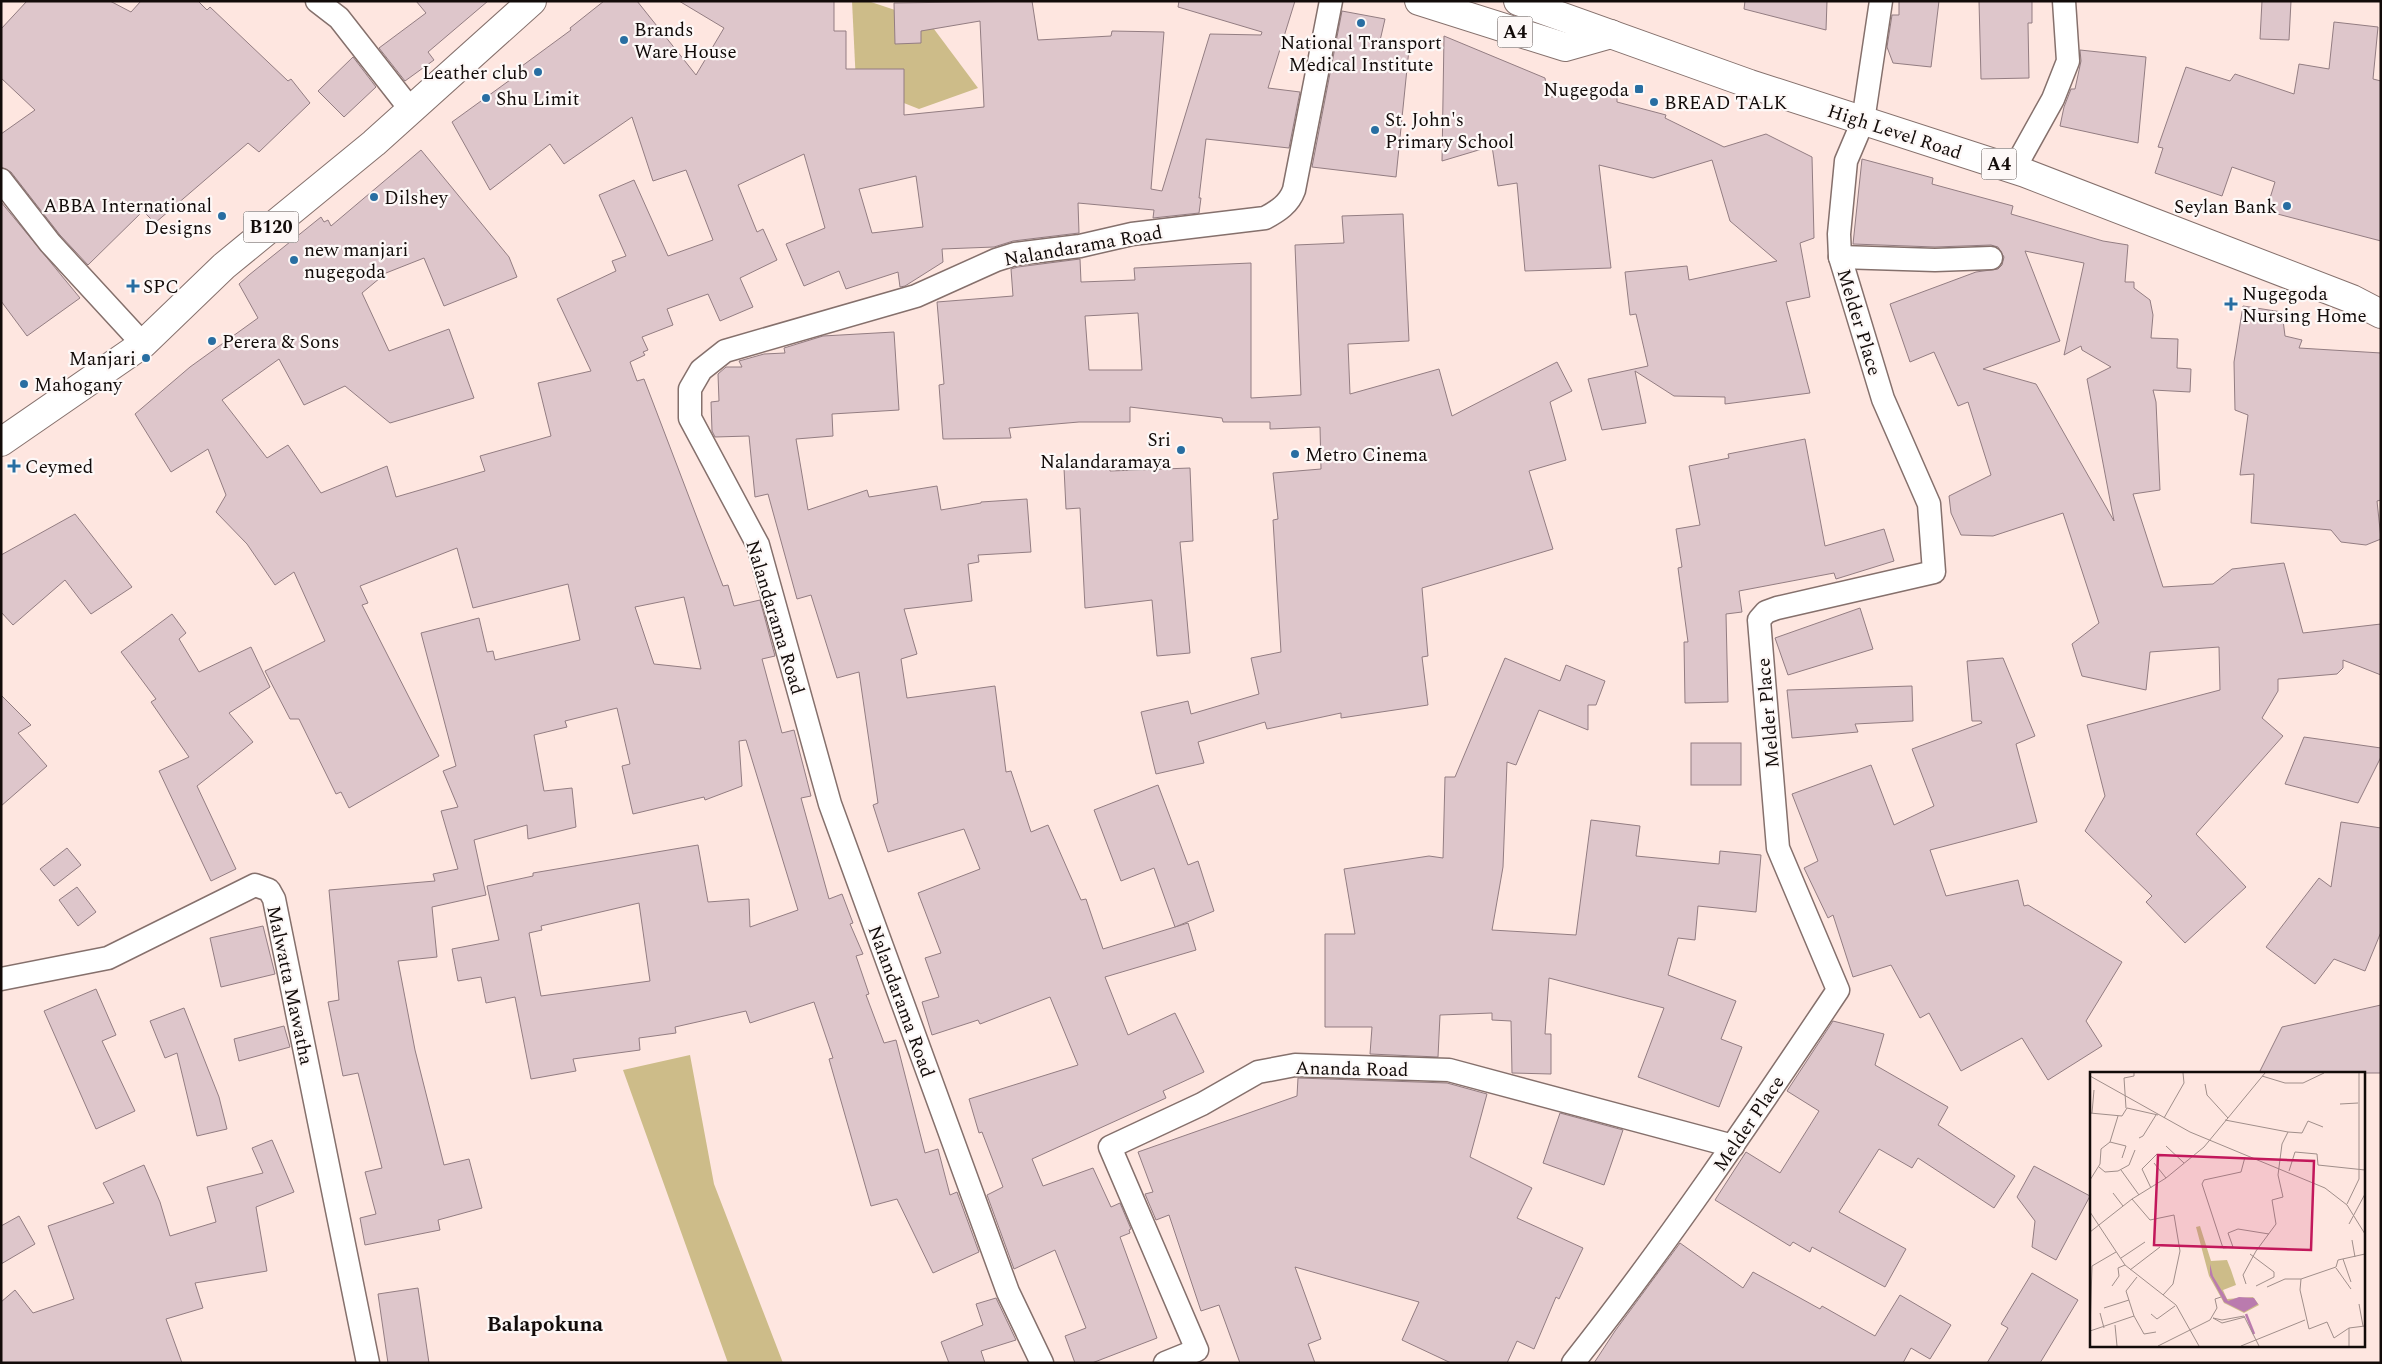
<svg xmlns="http://www.w3.org/2000/svg" width="2382" height="1364" viewBox="0 0 2382 1364" font-family="Spectral,serif">
<rect width="100%" height="100%" fill="#fee6e0"/>
<g fill="#cdbc89">
<path d="M852,1H868L928,21L978,88L919,109L856,84Z"/>
<path d="M690,1055L714,1184L783,1363H728L623,1070Z"/>
</g>
<g fill="#dec6cb" stroke="#937d82" fill-rule="evenodd">
<path d="M27,1H110L131,12L141,1H198L207,10L210,7L288,81L291,79L310,103L259,152L248,143L155,223L143,211L88,265L60,235L11,172L1,167V134L35,110L1,78V29Z"/>
<path d="M416,1H488L428,52L434,60L405,81L379,48L426,13Z"/>
<path d="M604,1H637L696,75L724,28L679,1H834V31H846V69H904V115L984,107L980,21L921,31V43L895,44L894,3L1032,1L1038,40L1111,36L1112,31L1164,32L1151,189L1162,191L1210,34L1261,35L1262,32L1178,7L1179,1H1295L1268,88L1300,92L1289,148L1206,139L1199,198H1201L1199,213L1153,218L1154,210L1078,203L1079,233L1013,241L994,247L942,249L943,262L905,286L900,287L898,272L846,289L839,271L804,286L786,244L825,228L804,154L738,185L757,232L763,229L777,260L740,278L753,307L720,321L708,294L667,309L673,325L642,337L648,350L643,352L645,355L630,362L637,381L644,379L723,586L728,585L734,606L760,600L775,656L762,659L782,733L794,730L811,796L801,798L829,899L842,894L853,923L850,924L863,954L856,956L869,994L866,995L884,1043L896,1040L925,1153L938,1149L950,1195L957,1192L979,1252L933,1273L897,1199L871,1206L829,1059L833,1058L814,1002L750,1023L746,1011L675,1027L676,1033L639,1038L640,1050L573,1059L576,1071L531,1079L515,997L486,1003L481,977L458,981L452,949L499,940L487,886L533,876V873L698,845L708,902L749,899L750,927L798,910L746,740L739,741L742,786L705,800L704,797L633,814L622,766L630,764L617,708L565,721L567,727L534,735L544,791L572,788L576,827L528,839L527,825L474,840L486,895L432,907L437,957L398,961L415,1050L444,1165L469,1159L482,1208L438,1220L440,1230L365,1245L360,1218L376,1214L365,1172L382,1168L358,1073L343,1076L328,1002L339,1000L329,890L435,881L433,874L458,869L441,811L458,807L443,771L456,766L421,633L479,618L487,652L493,651L495,660L580,640L568,584L473,608L457,548L360,586L368,603L362,605L439,756L349,808L341,792L336,794L299,719H290L265,671L325,641L294,572L275,585L247,544L216,512L226,495L208,449L171,472L135,414L190,367L258,318L239,284L249,275L321,217L324,222L328,220L331,226L421,150L509,257L517,277L444,306L424,258L386,273L362,293L389,351L449,329L474,398L390,423L345,386L304,405L279,359L222,400L267,458L288,445L321,493L387,466L396,497L485,471L480,456L551,436L538,383L591,371L557,299L616,271L612,261L626,256L599,195L634,180L668,256L713,240L686,170L653,181L632,117L564,164L550,144L490,190L452,122L510,80L507,77L571,30L570,28ZM916,176L923,227L872,233L859,189ZM684,597L701,669L654,664L635,607ZM639,903L650,981L541,996L529,933L542,930L541,926Z"/>
<path d="M1745,1H1827L1826,30L1744,9Z"/>
<path d="M1899,1H1939L1931,67L1893,63L1887,47L1892,15H1899Z"/>
<path d="M1979,1H2032V23H2028L2029,78L1981,79Z"/>
<path d="M2262,1H2291L2289,40L2260,39Z"/>
<path d="M1342,11L1385,19L1379,45L1409,49L1396,177L1312,167Z"/>
<path d="M2334,22L2378,27L2373,79L2381,81V241L2266,211L2275,182L2232,167L2222,196L2155,173L2163,148L2158,147L2186,67L2230,81L2235,74L2294,94L2299,64L2329,69Z"/>
<path d="M1444,36L1545,78L1548,97L1617,95V102L1666,115L1665,118L1724,147L1766,134L1812,157L1814,238L1800,243L1810,297L1786,302L1810,393L1725,404V397L1674,396L1635,371L1646,423L1602,430L1588,379L1648,366L1636,314L1630,315L1625,272L1687,266L1689,280L1777,261L1730,221L1712,160L1653,178L1599,165L1611,268L1525,271L1517,183L1498,186L1492,146L1442,161Z"/>
<path d="M2080,50L2146,57L2138,143L2060,126L2064,107L2071,89H2075L2081,61Z"/>
<path d="M353,57L376,87L344,117L318,91Z"/>
<path d="M1862,159L1933,178L1932,184L2013,206L2011,214L2103,241L2128,245L2125,282H2134V288L2150,300L2153,315L2151,338L2178,339L2177,368L2191,369L2190,392L2153,390L2156,402L2160,490L2133,494L2163,587L2213,584L2232,569L2284,563L2303,633L2381,624V675L2343,660V668L2337,674L2278,679V691L2262,718L2283,736L2196,834L2246,887L2185,943L2146,902L2152,896L2085,831L2105,796L2087,725L2220,690L2219,647L2150,652L2146,690L2082,676L2072,644L2099,623L2063,513L1993,536L1961,535L1951,513L1949,496L1991,475L1968,402L1958,406L1934,352L1910,362L1890,304L1976,272L1998,269L2002,265L2004,257L1998,247L1991,245L1935,247L1853,244ZM2025,251L2084,263L2064,355L2081,346L2082,350L2111,367L2087,379L2114,521L2036,384L1983,369L2060,341Z"/>
<path d="M1,202L80,298L27,336L1,301Z"/>
<path d="M1403,214L1409,341L1348,344L1350,394L1439,369L1452,416L1557,362L1572,391L1550,402L1566,460L1529,471L1553,549L1422,588L1428,656L1422,657L1428,705L1341,718V713L1267,729L1265,722L1198,742L1204,763L1156,774L1141,712L1188,701L1191,714L1259,694L1251,658L1281,652L1273,520L1278,519L1273,473L1321,469L1320,427L1270,429V422H1223L1222,418L1130,407V422H1079L1009,428L1011,438L943,439L939,385L944,384L937,302L1013,296L1011,269L1018,267L1080,259L1081,282L1135,280L1134,268L1251,263V398L1301,395L1295,245L1344,243L1342,216ZM1138,313L1142,370H1089L1085,316Z"/>
<path d="M2243,306L2282,312L2285,336L2302,340L2299,348L2381,353V500L2377,501L2381,539L2366,545L2341,542L2331,530L2251,523L2254,474L2240,475L2248,415L2235,410L2234,362Z"/>
<path d="M894,332L899,410L832,414L833,436L796,439L808,510L867,490L869,497L937,486L941,510L981,503V502L1027,499L1031,552L978,555L979,562L968,564L972,601L904,609L917,654L901,659L907,698L995,686L1006,772L1011,771L1031,832L1048,825L1081,900L1086,899L1103,949L1188,923L1196,950L1105,977L1128,1035L1175,1013L1204,1072L1163,1091L1166,1098L1032,1159L1043,1186L1093,1168L1111,1207L1120,1203L1131,1229L1129,1230L1130,1233L1120,1237L1157,1338L1092,1363H1075L1065,1336L1086,1328L1055,1250L1014,1269L987,1195L1003,1187L982,1132L979,1133L969,1099L1078,1065L1050,997L980,1024L978,1020L932,1035L922,1002L939,997L925,958L941,953L918,893L980,869L964,829L888,852L873,805L878,803L859,672L837,678L811,595L797,599L768,494L755,497L749,436L715,437L712,431L711,402L719,401L718,374L726,367H742L739,361L764,354L785,353L784,348L823,336Z"/>
<path d="M1805,439L1825,546L1884,529L1894,561L1836,579L1834,573L1739,591L1742,612L1726,614L1728,702L1685,703L1684,642H1688L1678,568L1682,567L1676,529L1700,525L1689,466L1729,458L1728,454Z"/>
<path d="M1110,465V471L1190,468L1193,541L1180,542L1190,653L1157,656L1152,600L1085,608L1080,508L1066,509L1064,468Z"/>
<path d="M75,514L132,587L91,614L65,580L13,625L1,612V555Z"/>
<path d="M1860,608L1873,649L1788,675L1775,638Z"/>
<path d="M172,614L186,633L179,639L199,672L251,647L270,687L229,713L253,742L197,786L236,869L211,881L159,771L189,757L151,702L156,699L121,652Z"/>
<path d="M1505,658L1560,681L1566,665L1605,681L1596,705H1588V730L1539,710L1516,765L1507,762L1503,867L1492,930L1576,935L1591,820L1640,826L1636,856L1719,864L1720,851L1761,855L1756,912L1698,906L1695,940L1678,938L1668,975L1736,1001L1721,1039L1742,1047L1719,1107L1638,1077L1664,1008L1549,978L1545,1034H1551V1074L1512,1073L1511,1021L1492,1020V1013L1440,1015L1438,1057L1370,1054L1372,1027H1325V934H1355L1344,869L1429,856L1443,858L1445,777H1455Z"/>
<path d="M2003,658L2035,736L2016,744L2037,822L1930,850L1946,896L2018,880L2024,906L2028,905L2122,962L2086,1021L2102,1046L2048,1080L2022,1038L1961,1071L1929,1013L1920,1018L1891,965L1853,977L1833,915L1828,918L1804,868L1818,861L1792,794L1871,765L1894,825L1934,806L1912,749L1982,723L1981,721H1972L1967,661Z"/>
<path d="M1912,686L1913,721L1855,724L1858,732L1792,738L1787,690Z"/>
<path d="M1,695L31,725L18,733L47,766L1,806Z"/>
<path d="M2304,737L2381,748V757L2358,803L2285,784Z"/>
<rect x="1691" y="743" width="50" height="42"/>
<path d="M1158,785L1188,865L1198,861L1214,911L1175,927L1154,868L1121,881L1094,810Z"/>
<path d="M2341,822L2381,828V932L2365,971L2334,959L2315,984L2266,947L2319,878L2331,887Z"/>
<path d="M67,848L81,865L54,886L40,869Z"/>
<path d="M77,887L96,912L78,926L59,900Z"/>
<path d="M263,926L275,974L221,987L210,938Z"/>
<path d="M96,989L116,1035L102,1041L135,1111L96,1129L44,1011Z"/>
<path d="M2381,1005V1073H2259L2282,1027Z"/>
<path d="M184,1008L219,1097L227,1129L197,1136L177,1053L165,1058L150,1021Z"/>
<path d="M1833,1021L1884,1034L1875,1065L1948,1107L1938,1125L2015,1176L1994,1208L1918,1158L1912,1168L1879,1149L1839,1212L1906,1249L1885,1287L1812,1247L1810,1252L1793,1242L1790,1246L1715,1200L1746,1152L1780,1173L1819,1111L1787,1091Z"/>
<path d="M284,1026L290,1047L239,1061L234,1039Z"/>
<path d="M1298,1078L1447,1083L1487,1094L1470,1157L1532,1188L1517,1218L1583,1248L1559,1299L1556,1297L1534,1349L1517,1341L1507,1363H1451L1402,1340L1419,1302L1295,1267L1321,1339L1308,1344L1315,1363H1240L1219,1305L1201,1311L1169,1215L1156,1220L1145,1194L1153,1192L1138,1152L1297,1096Z"/>
<path d="M1560,1113L1623,1130L1604,1185L1543,1163Z"/>
<path d="M272,1140L294,1192L256,1207L267,1271L195,1283L203,1308L166,1319L182,1363H1V1302L15,1290L33,1313L74,1299L48,1226L114,1203L103,1183L144,1165L160,1202L170,1236L216,1222L207,1187L263,1173L252,1148Z"/>
<path d="M2034,1166L2090,1196L2056,1260L2032,1247L2035,1221L2017,1197Z"/>
<path d="M19,1216L35,1244L1,1264V1226Z"/>
<path d="M1680,1243L1743,1288L1753,1272L1820,1309L1822,1306L1875,1336L1900,1295L1951,1325L1930,1359L1911,1348L1903,1363H1594L1615,1331Z"/>
<path d="M2032,1273L2078,1300L2040,1363H1987L2008,1328L2001,1324Z"/>
<path d="M418,1288L429,1363H388L378,1294Z"/>
<path d="M996,1298L1016,1340L981,1351L985,1363H949L941,1342L983,1325L976,1304Z"/>
</g>
<g fill="none" stroke-linecap="round" stroke-linejoin="round">
<g stroke="#85706c" stroke-width="25">
<g id="street">
<path d="M317,1L339,18L411,110"/>
<path d="M2014,169L2053,99L2068,61L2064,1"/>
<path d="M1,180L50,243L143,344"/>
<path d="M1840,257L1935,260L1991,258"/>
<path d="M1,979L108,958L255,885L269,890L274,899L368,1363"/>
<path d="M1042,1363L1008,1292L830,804L758,545L690,418V389L701,370L725,351L916,296L996,260L1015,254L1080,246L1132,234L1265,218C1278,211 1289,204 1294,190L1331,1"/>
<path d="M1165,1363L1197,1350L1110,1147L1202,1104L1258,1072L1295,1065L1449,1070L1733,1146"/>
<path d="M1573,1363C1668,1243 1753,1117 1838,990L1778,848L1759,620L1766,612L1777,608L1934,572L1929,504L1883,399L1840,257L1839,234L1846,161L1863,121L1881,1"/>
</g>
</g>
<g stroke="#85706c" stroke-width="30">
<path id="primary" d="M1,442L143,344L224,266L374,143L532,1"/>
</g>
<g stroke="#85706c" stroke-width="30">
<g id="highway">
<path d="M1419,1L1565,47L1611,34"/>
<path d="M1518,1L1750,84L2025,173L2352,299L2381,314"/>
</g>
</g>
<use href="#street" stroke="#fff" stroke-width="22"/>
<use href="#primary" stroke="#fff" stroke-width="28"/>
<use href="#highway" stroke="#fff" stroke-width="28"/>
</g>
<g fill="#286ea2" stroke="#fdf8f7" stroke-width="2">
<circle cx="1361" cy="23" r="5"/>
<circle cx="624" cy="40" r="5"/>
<circle cx="538" cy="72" r="5"/>
<rect x="1634" y="84" width="10" height="10" rx="2.5"/>
<circle cx="486" cy="98" r="5"/>
<circle cx="1654" cy="102" r="5"/>
<circle cx="1375" cy="130" r="5"/>
<circle cx="374" cy="197" r="5"/>
<circle cx="2287" cy="206" r="5"/>
<circle cx="222" cy="216" r="5"/>
<circle cx="294" cy="260" r="5"/>
<path d="M130.5 278.5h5v5h5v5h-5v5h-5v-5h-5v-5h5z"/>
<path d="M2228.5 296.5h5v5h5v5h-5v5h-5v-5h-5v-5h5z"/>
<circle cx="212" cy="341" r="5"/>
<circle cx="146" cy="358" r="5"/>
<circle cx="24" cy="384" r="5"/>
<circle cx="1181" cy="450" r="5"/>
<circle cx="1295" cy="454" r="5"/>
<path d="M11.5 458.5h5v5h5v5h-5v5h-5v-5h-5v-5h5z"/>
</g>
<g text-anchor="middle" stroke-width="4.5" stroke-linejoin="round" paint-order="stroke">
<g fill="#fdf8f7" stroke="#585250" stroke-width="1">
<rect x="1497.5" y="16.5" width="35" height="31" rx="4"/>
<rect x="1981.5" y="148.5" width="35" height="31" rx="4"/>
<rect x="243.5" y="211.5" width="55" height="31" rx="4"/>
</g>
<g font-size="18" font-weight="bold" fill="#120b09">
<text x="1515" y="38">A4</text>
<text x="1999" y="170">A4</text>
<text x="271" y="233">B120</text>
</g>
<g font-size="19" fill="#120b09" stroke="#fdf8f7" text-anchor="start">
<text x="634" y="36">Brands<tspan x="634" dy="22">Ware House</tspan></text>
<text x="1361" y="49" text-anchor="middle">National Transport<tspan x="1361" dy="22">Medical Institute</tspan></text>
<text x="528" y="79" text-anchor="end">Leather club</text>
<text x="1629" y="96" text-anchor="end">Nugegoda</text>
<text x="496" y="105">Shu Limit</text>
<text x="1664" y="109">BREAD TALK</text>
<text x="1385" y="126">St. John's<tspan x="1385" dy="22">Primary School</tspan></text>
<text x="384" y="204">Dilshey</text>
<text x="212" y="212" text-anchor="end">ABBA International<tspan x="212" dy="22">Designs</tspan></text>
<text x="2277" y="213" text-anchor="end">Seylan Bank</text>
<text x="304" y="256">new manjari<tspan x="304" dy="22">nugegoda</tspan></text>
<text x="143" y="293">SPC</text>
<text x="2242" y="300">Nugegoda<tspan x="2242" dy="22">Nursing Home</tspan></text>
<text x="222" y="348">Perera &amp; Sons</text>
<text x="136" y="365" text-anchor="end">Manjari</text>
<text x="34" y="391">Mahogany</text>
<text x="1171" y="446" text-anchor="end">Sri<tspan x="1171" dy="22">Nalandaramaya</tspan></text>
<text x="1305" y="461">Metro Cinema</text>
<text x="25" y="473">Ceymed</text>
</g>
<g font-size="19" fill="#120b09" stroke="#fdf8f7">
<text transform="translate(1895 131) rotate(18)" y="7">High Level Road</text>
<text transform="translate(1083 245) rotate(-10)" y="7">Nalandarama Road</text>
<text transform="translate(1860 322) rotate(73)" y="7">Melder Place</text>
<text transform="translate(776 617) rotate(73)" y="7">Nalandarama Road</text>
<text transform="translate(1767 713) rotate(-95)" y="7">Melder Place</text>
<text transform="translate(291 985) rotate(78)" y="7">Malwatta Mawatha</text>
<text transform="translate(902 1001) rotate(70)" y="7">Nalandarama Road</text>
<text transform="translate(1352 1068) rotate(1)" y="7">Ananda Road</text>
<text transform="translate(1748 1123) rotate(-56)" y="7">Melder Place</text>
</g>
<g font-size="21" font-weight="bold" fill="#120b09" stroke="#fdf8f7">
<text x="545" y="1331">Balapokuna</text>
</g>
</g>
<g transform="translate(2090 1072)">
<rect width="275" height="275" fill="#fee6e0"/>
<path d="M110,154L121,189L137,188L141,198L146,213L133,218L137,227L163,225L169,233L154,241L134,231L119,204L106,155Z" fill="#cdbc89"/>
<path d="M120,192L123,204L138,229L149,225L164,226L168,232L154,240L134,230L120,203Z" fill="#ba7bae"/>
<path fill="none" stroke="#ba7bae" stroke-width="2.5" d="M156,242L164,262"/>
<path fill="none" stroke="#a08e8a" stroke-width="1" d="M0,4L100,60L235,116L257,133L275,162M172,4L195,11H213L234,1M115,12L117,23L138,46M250,32L268,31M36,36L34,6L44,4V1M0,41L32,44L37,36L68,43M2,41L4,18M74,46L94,11L93,1M135,48L198,60L212,61L218,49L233,55M49,66L53,64L66,43M20,70L36,74L32,86M76,74L94,91M155,85L151,100L114,108L112,112L133,176L143,175L138,161L148,157L179,162M64,91L76,106M9,95L15,100L28,99L39,93L45,78M31,98L49,123M199,99L205,80L227,82L228,93L275,98M0,108L10,92L11,77L20,70L28,44M61,116L52,97L67,82M23,121L33,134M42,127L60,148L84,143L90,179L83,212L73,223M257,132L269,107V1M0,140L35,193L86,233L109,274M259,152L275,122M0,160L42,127L76,106L114,75L175,1M262,168L265,185M160,182L184,200V205L166,214M275,182L248,188L246,195L211,207L210,218L219,257L237,250L244,266L259,256L275,254M31,186L55,170M253,187L261,210M246,196L261,217M40,198L70,175M156,212L153,203L166,179L186,152L182,128L193,125L188,103L192,72L198,60M22,214L29,204L28,196L35,193M177,215L195,207H211M269,232L273,254M14,236L39,228M10,241L14,256M61,242L67,247L85,234M44,244L54,262L66,260M123,246L132,248L154,244L169,274M123,246L132,251L155,245M25,253L27,274M259,256V274M0,259L2,194L26,180M0,259L44,244L36,219L47,205M68,274L120,248L127,236L125,227L131,225M151,274L215,248"/>
<path fill="#c2185b" fill-opacity="0.15" stroke="#c2185b" stroke-width="2.5" d="M68,83L224,89L221,178L64,173Z"/>
<rect width="275" height="275" fill="none" stroke="#120b09" stroke-width="2.5"/>
</g>
<rect width="2382" height="1364" fill="none" stroke="#120b09" stroke-width="5"/>
</svg>
